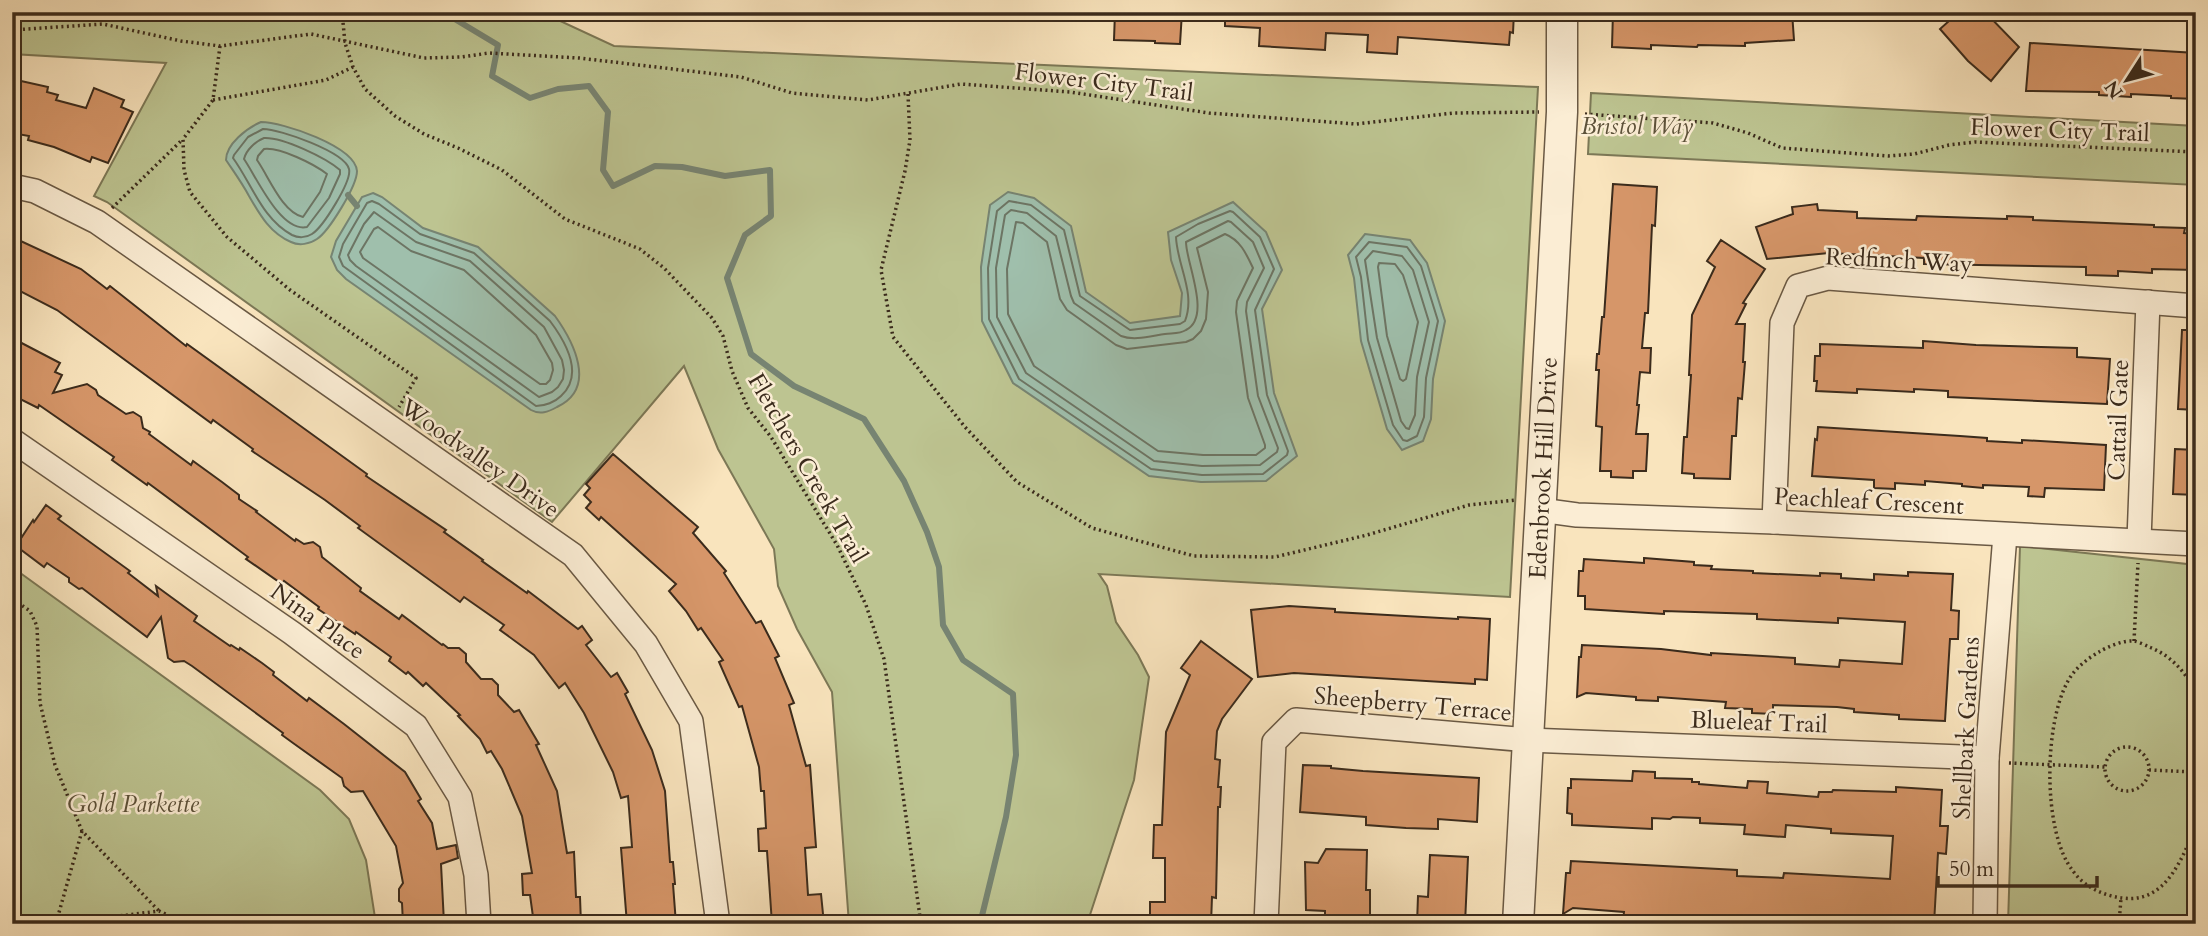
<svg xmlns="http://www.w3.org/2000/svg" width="2208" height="936" viewBox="0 0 2208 936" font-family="Cardo,serif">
<rect width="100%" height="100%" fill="#f9e4bd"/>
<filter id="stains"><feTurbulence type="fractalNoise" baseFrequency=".00286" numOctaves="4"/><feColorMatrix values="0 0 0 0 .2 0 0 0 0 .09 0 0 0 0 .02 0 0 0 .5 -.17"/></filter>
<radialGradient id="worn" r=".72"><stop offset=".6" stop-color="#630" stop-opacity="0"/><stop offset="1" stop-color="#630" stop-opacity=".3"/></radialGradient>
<g fill="#bdc491" stroke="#7c7856" stroke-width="2">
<path d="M12,12H541L614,46L1538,87L1510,597L1099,574L1107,586L1116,622L1138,655L1149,677L1134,780L1087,924H849L832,692L797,629L778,586L774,549L718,449L684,366L552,522L107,202L94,196L166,63L12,54Z"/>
<path d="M1591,93L2196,126V185L1588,154Z"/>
<path d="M2020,546L2196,565V924H2008Z"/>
<path d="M12,567L320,790L349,819L366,860L376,924H12Z"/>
</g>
<g fill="#9fbfac" stroke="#778472" stroke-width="2">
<path d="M261,122C282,122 355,146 357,171C357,186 329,231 317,239C310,244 299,246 291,242C270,233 260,215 249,196C242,183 234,172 226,160C226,144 247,128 261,122Z"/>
<path d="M1008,192L1034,198L1071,226L1086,292L1130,323L1180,316L1182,293L1171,260L1168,232L1233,202L1266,232L1282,270L1262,309L1274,393L1297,456L1266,481L1201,482L1149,476L1013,383L982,321L981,267L990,205Z"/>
<path d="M373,193L382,197L423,228L478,247L555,316C573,341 598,388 557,407C548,412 540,415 531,410L346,279L337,270L331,257L336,241L362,197Z"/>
<path d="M1365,234L1410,240L1427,263L1445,321L1433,379L1431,419L1423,441L1402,450L1387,429L1361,341L1354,278L1348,255Z"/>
</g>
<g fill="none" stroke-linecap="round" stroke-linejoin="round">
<g stroke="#6d7564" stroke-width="2">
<path d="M263,129C280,129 345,152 349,169C352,181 323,227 312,234C306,238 298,238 292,235C262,219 252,184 233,158L234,155L248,137Z"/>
<path d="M264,138C283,137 326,158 340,170V174L329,198L307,227C281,233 257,178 244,159C246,150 256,141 264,138Z"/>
<path d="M264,149C280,147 314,164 327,174L320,192L303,217C282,212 269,177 257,160L258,156Z"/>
<path d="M372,201L379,204L420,234L474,253L550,321C565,341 585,374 561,396C555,402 545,406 536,406L343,266L339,257L343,244L367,203Z"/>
<path d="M1009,201L1031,205L1064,230L1080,296L1130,330L1180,324L1185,321C1196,293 1177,265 1176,237L1198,224L1230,211L1233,212L1260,237L1274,269L1255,310L1267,395L1288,451L1287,455L1263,474L1202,475L1151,469L1019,379L989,319L988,268L997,211Z"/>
<path d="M1011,210L1027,213L1056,236L1071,296L1074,303L1121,336C1134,341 1151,336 1165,334C1172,333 1180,334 1186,330C1212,317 1186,263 1186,242L1228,221L1231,222L1253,242L1264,268L1247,302L1246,311L1258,396L1278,448L1277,452L1260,465L1202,466L1154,461L1026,373L997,317L996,268L1005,215Z"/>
<path d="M374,212L416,242L470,261L544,327L562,360L564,370L563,379L558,387L552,392L539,397L356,266L350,260L348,255L364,224Z"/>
<path d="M1016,222L1023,223L1047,242L1060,299L1067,310L1116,345L1127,349L1186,342L1193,339L1201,331L1206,319L1208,292L1197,248L1225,234C1240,240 1246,253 1253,268L1237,301L1236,312L1248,398L1265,445V448L1256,455H1203L1158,451L1034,366L1008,314L1007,269Z"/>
<path d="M378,227L411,251L464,270L536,335L552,363L553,370L550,380L546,384H540L363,258L360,252L374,229Z"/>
<path d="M1369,242L1407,247L1421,266L1438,321L1426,378L1424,417L1417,436L1407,441L1403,440L1393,425L1368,340L1361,277L1356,257Z"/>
<path d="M1373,251L1402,256L1413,270L1429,322L1417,377L1415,415L1409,429L1406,428L1401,421L1377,338L1365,260Z"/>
<path d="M1379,263L1395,264L1403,275L1418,322L1406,379L1403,381L1400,379L1387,336L1378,267Z"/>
</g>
<g stroke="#778472" stroke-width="6">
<path d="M443,12L498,45L492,76L530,98L558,89L589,86L608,112L603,170L613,186L655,166L682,167L725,176L770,170L771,216L745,235L727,278L751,354L794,386L864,419L904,481L927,532L939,567L943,625L963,660L1013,694L1016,755L1006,817L980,924"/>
<path d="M348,195L357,206"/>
</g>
</g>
<g fill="#d69669" stroke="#3b2b1c" stroke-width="2">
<path d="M1115,12H1182L1180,44L1155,43V41L1114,40Z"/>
<path d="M1225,12H1514L1513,33L1510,32L1509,45L1398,37L1397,54L1367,52L1368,35L1326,33L1325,50L1259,46L1260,28L1225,26Z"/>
<path d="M1613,12H1792L1794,40L1745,43V46L1698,45L1697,47L1651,45V49L1612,47Z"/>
<path d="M1959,12H1985L2019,47L1991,81L1968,61L1940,29Z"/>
<path d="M2030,43L2196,53V99L2171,98V96L2131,94V97L2099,95V92L2026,91Z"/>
<path d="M21,81L48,87L47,92L58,95L56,100L86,108L94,88L124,100L121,107L133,112L108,163L92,157L90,162L54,147L28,140L29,136L12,133V87L20,88Z"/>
<path d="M1613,184L1657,187L1655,226L1652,225L1648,313H1645L1642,348H1651L1650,373L1640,372L1637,405H1639L1636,434H1648L1646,471H1633V478L1611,477V471H1600L1602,427L1596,426L1599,370H1596L1597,354H1599L1602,317H1604Z"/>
<path d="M1817,204L1818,210L1857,212V218L1916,220L1917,216L2007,219V216L2033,217V220L2154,225V227L2185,228L2184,233L2196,234V270L2152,269V273L2118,271V276L2086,275V267L1924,264V258L1829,253L1767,259L1756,227L1793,214L1792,207Z"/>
<path d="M12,237L81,269L107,289L110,286L186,346L187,344L367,474L366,476L446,530L444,532L483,560L482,561L527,593L528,591L578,629L582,626L592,640L586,645L611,677L617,673L628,692L625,694L652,750L665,791L670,862H673L675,884H673L676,924H627L621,848L632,847L628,796L621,798L613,772L584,713L565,683L559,688L534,655L500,630L504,625L464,597L460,602L358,528L360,526L325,500L252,451L253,449L213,420L211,423L57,310L12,287Z"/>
<path d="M1721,240L1765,269L1743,303L1746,304L1736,324H1745L1743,362H1745L1742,399L1738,398L1736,436H1732L1730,479L1694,478V474L1682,473L1684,437H1687L1691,375H1689L1692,315L1715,267L1707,261Z"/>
<path d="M2182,330H2196V410L2178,409Z"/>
<path d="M12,338L60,363L55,372L62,375L53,393L87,384L96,390L98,395L126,414L133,412L141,417L143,428L150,432L149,434L191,465L193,461L222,482L239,495V499L257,511L256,512L295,541L296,539L304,544L313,542L320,547L322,557L361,588L360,591L399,619L402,615L442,645L443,644L448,648H459L466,654V662L481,679H492L498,685V695L514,712L519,710L539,744L536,745L557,791L567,853L574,852L576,897H580L581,924H534L530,895H523L522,874L532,873L522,816L502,769L491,751L487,753L480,739L458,716L460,715L426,683L423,686L408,672L406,674L389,661L391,657L356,632L355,634L318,609L319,607L284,581L282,584L246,559L248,557L148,483L147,485L112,460L114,457L39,405L38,408L12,395Z"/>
<path d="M1923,341L1976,345L2077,348V357L2110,359L2107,404L1948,397V391L1914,389V392L1857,389V393L1816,391L1817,381H1814L1815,356H1820V344L1923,348Z"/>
<path d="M1818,427L1960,436L1987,438V441L2022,443V440L2106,445L2104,490L2045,488L2044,497L2028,496L2029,487L1983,485V488L1962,486V484L1925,481V485L1895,483V489L1874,488V480L1812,476L1815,439L1817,440Z"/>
<path d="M2175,449L2196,450V495L2173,494Z"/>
<path d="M613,454L698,527L693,533L726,571L724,573L756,623L761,621L779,656L775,658L794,703L789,705L806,766L810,765L816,847L805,848L808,895L821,894L824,924H772L767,851H759L758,829L766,828L764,791H761L759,767L742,706L739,707L719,662L723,660L701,628L698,630L686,611L669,591L676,584L601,517L599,520L586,508L591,502L584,495L590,488L586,484Z"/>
<path d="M46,505L61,516L58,519L130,571L128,573L158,596L156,586L197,616L194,621L230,646L231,645L239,650L240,648L262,663L274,672L273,675L307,701L309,698L344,724L405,772L421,799L418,801L432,823L437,849L456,845L458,858L441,864L444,923L403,924L402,903L399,901V889L403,883L396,846L363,791L351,792L344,786L342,778L293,743L282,735L283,733L192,666L184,661L174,662L168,658L161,617L147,637L82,588L79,589L69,582V578L47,563L44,567L16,546L33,520L34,522Z"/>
<path d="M1644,558L1694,562V565L1712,566L1711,569L1753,571V573L1820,576V573L1841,574V578L1874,580V574L1908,576V572L1953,574L1951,610L1959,611L1958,639H1950L1945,721L1899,719V715L1854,712V709L1837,707L1773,705V714L1752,713V709L1725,708L1726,702L1658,697V701L1636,700V697L1586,693L1577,697L1579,657H1581L1582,645L1661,649L1711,655V653L1795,658V664L1839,667L1840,660L1902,664L1905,622L1838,618V623L1757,619V614L1664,611V614L1585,609V596H1578L1579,571H1583L1584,559L1644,563Z"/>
<path d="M1289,606L1335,609V612L1458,619V617L1490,619L1487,680L1475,679V684L1294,673L1258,677L1251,610Z"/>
<path d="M1201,641L1252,679L1222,719L1217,731L1215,759L1220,760L1218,787H1221L1220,807H1218L1216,898L1212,897L1211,924H1150V902H1165V858H1153L1154,825H1162L1166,732L1190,675L1181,668Z"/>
<path d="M1303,765L1331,766V768L1363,771L1479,778L1477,822L1438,819V829L1406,828L1366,825V817L1300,812Z"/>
<path d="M1633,771L1655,772V778L1692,779V782H1699V784L1747,788L1748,781L1768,782L1767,793L1818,797L1819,792H1832L1833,790L1896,792V787L1942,790L1940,826H1948L1946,854L1938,853L1934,924H1800L1762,921L1761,924H1713V918L1673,916V919L1647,917V922L1623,921L1624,912L1573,908L1563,914L1566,873H1570L1571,861L1737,870V876L1783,878L1784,873L1890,879L1893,836L1831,833V829L1786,825L1785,837L1744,834L1745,825L1700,823V818L1673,817L1670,819L1652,818V829L1572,825V814L1567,813L1568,788H1571V779L1632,781Z"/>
<path d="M1326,849L1367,850L1366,890H1370V923L1325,922V911L1306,910L1305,862L1318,863Z"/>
<path d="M1430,855L1468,857L1465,924H1417L1418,896L1428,897Z"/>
</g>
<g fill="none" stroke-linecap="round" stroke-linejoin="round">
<g stroke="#6a5944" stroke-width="26">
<g id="minor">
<path d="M12,186L35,191L97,222L573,555L646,644L691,721L718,924"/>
<path d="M12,440L292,633L416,726L460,797L476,875L479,924"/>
<path d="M1540,510L1577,515L1774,522L2196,544"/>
<path d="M1774,522L1782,323L1798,286L1828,278L2196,306"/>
<path d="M2139,540L2148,302"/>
<path d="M1266,924L1274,742L1296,720L1528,740L1987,758"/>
<path d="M1985,924L1987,758L2005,535"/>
</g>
</g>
<g stroke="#6a5944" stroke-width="33">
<path id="tertiary" d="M1518,924L1562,112V12"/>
</g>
<g stroke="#3b2b1c" stroke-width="3.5" stroke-dasharray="2 3.5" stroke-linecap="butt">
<path d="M342,12L345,43L353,67L365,89L395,116L424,134L458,148L502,170L565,219L640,249L664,268L712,318L723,336L732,371L748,408L771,437L837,545L866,605L884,659L921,924"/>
<path d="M12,30L103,24L181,41L220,46L311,34L424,58L461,57L489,53L579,58L741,77L792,93L868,100L961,84L1070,92L1209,113L1356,124L1454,113L1539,112"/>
<path d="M220,46L213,100L183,139L184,170L190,192L227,237L290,290L416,378L399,407"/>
<path d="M908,94L910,140L905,171L881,270L893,337L965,427L1017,482L1092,528L1194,556L1275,557L1367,535L1469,505L1516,500"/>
<path d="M213,100L326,80L353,67"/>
<path d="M1585,114L1713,123L1748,133L1782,148L1888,156L1914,154L1949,145L1975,142L2196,152"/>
<path d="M112,208L183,139"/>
<path d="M12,602L20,604L30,611L37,626L40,703L55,765L82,831L159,911"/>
<path d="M2134,641L2138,563"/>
<path d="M2196,695C2188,674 2171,655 2149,647C2145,645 2139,642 2134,641C2123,640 2107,647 2099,652C2087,659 2075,668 2068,681C2044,723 2042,832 2073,871C2084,887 2104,896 2123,898C2166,904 2183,857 2196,825"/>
<circle cx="2127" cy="769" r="22"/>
<path d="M2009,763L2105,767"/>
<path d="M2149,770L2196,772"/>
<path d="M56,923L82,831"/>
<path d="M55,924L159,911L187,924"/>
<path d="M2119,924L2121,898"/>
</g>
<use href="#minor" stroke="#fbedd4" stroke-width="23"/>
<use href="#tertiary" stroke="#fbedd4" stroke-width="30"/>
</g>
<g text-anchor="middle" stroke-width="5" stroke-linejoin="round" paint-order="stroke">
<g font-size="24" fill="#3b2b1c" stroke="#fbedd4">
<text transform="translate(1104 82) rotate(7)" y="8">Flower City Trail</text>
<text transform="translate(2060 130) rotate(2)" y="8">Flower City Trail</text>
<text transform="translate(1899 260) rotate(3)" y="8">Redfinch Way</text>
<text transform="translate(2118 420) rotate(-88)" y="8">Cattail Gate</text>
<text transform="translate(480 458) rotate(35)" y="8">Woodvalley Drive</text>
<text transform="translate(808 468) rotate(60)" y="8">Fletchers Creek Trail</text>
<text transform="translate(1543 468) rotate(-87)" y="8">Edenbrook Hill Drive</text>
<text transform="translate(1869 501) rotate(3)" y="8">Peachleaf Crescent</text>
<text transform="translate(318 621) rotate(36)" y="8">Nina Place</text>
<text transform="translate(1413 704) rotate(5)" y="8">Sheepberry Terrace</text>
<text transform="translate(1759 722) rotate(2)" y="8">Blueleaf Trail</text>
<text transform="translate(1966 728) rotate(-87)" y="8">Shellbark Gardens</text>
</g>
<g font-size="24" font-style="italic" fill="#5c5139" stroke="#fbedd4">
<text x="1637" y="134">Bristol Way</text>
<text x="133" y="812">Gold Parkette</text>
</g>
</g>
<rect width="2208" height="936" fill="none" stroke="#f9e4bd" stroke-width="42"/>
<rect x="14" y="14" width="2180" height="908" fill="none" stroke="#3b2b1c" stroke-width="3.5"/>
<rect x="21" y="21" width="2166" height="894" fill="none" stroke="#3b2b1c" stroke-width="2"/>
<g transform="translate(2127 80) rotate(234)" stroke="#fbedd4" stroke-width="5" paint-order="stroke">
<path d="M0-5L12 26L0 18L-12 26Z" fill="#3b2b1c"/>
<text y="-10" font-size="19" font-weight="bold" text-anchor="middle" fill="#3b2b1c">N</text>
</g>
<path d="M1938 876v10h159v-10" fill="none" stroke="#3b2b1c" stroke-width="3.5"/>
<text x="1949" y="876" font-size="21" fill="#3b2b1c" stroke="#fbedd4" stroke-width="5" paint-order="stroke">50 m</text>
<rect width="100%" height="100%" filter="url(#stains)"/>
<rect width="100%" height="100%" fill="url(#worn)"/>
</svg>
